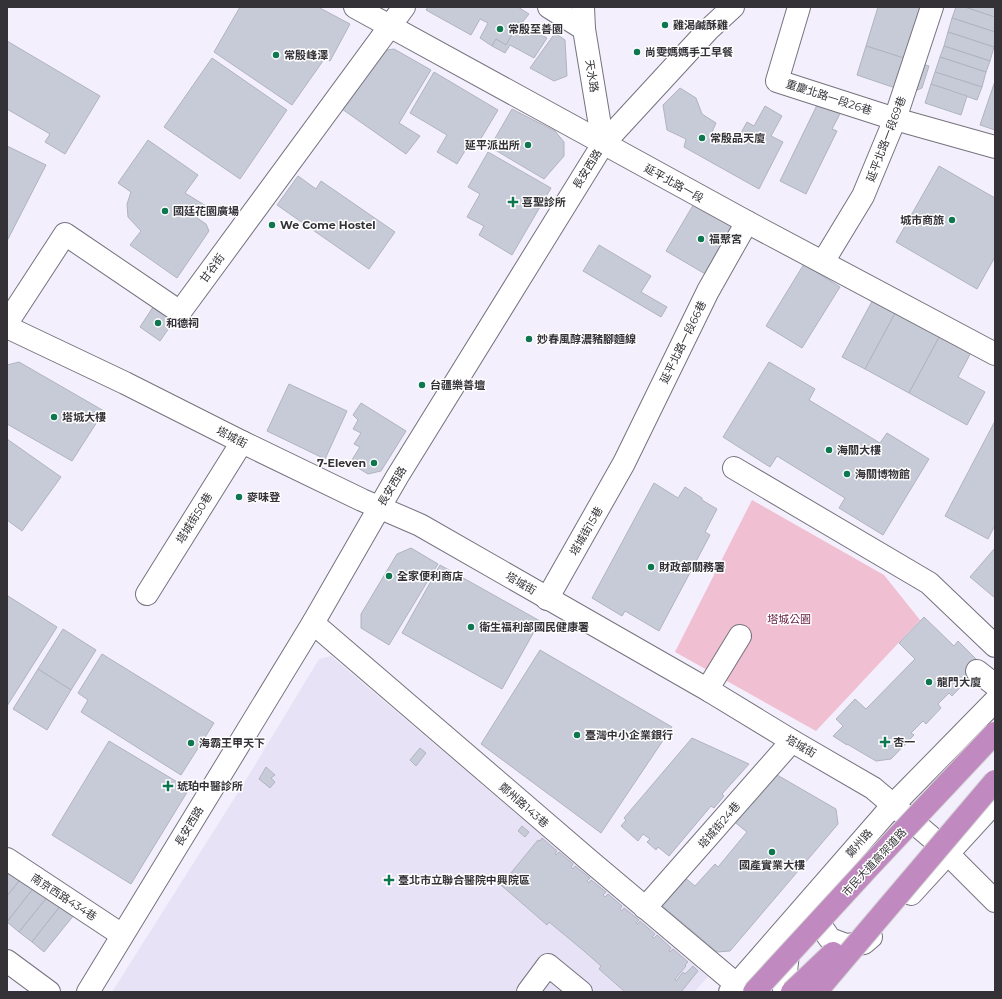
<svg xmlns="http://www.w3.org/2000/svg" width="1002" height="999" viewBox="0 0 1002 999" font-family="Montserrat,'Noto Sans TC',sans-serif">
<rect width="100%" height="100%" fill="#f3effc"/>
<path fill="#e8e2f6" d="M331,656L708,977L694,992H112L244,783L319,659Z"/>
<path fill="#f0bfd1" d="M752,500L884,575L920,620L816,731L675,652Z"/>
<g fill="#c7cbd7" stroke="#b0b4c0">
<path d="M240,7H318L350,24L330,61L325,58L292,105L214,52Z"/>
<path d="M428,7H518L529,14L521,24L519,22L506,45L496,39L492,46L480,38L488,23L480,19L471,35L426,10Z"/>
<path d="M878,7H929L922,64L866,46Z"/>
<path d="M956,7H965L995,17V32L952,18Z"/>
<path d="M965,7H995V17Z"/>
<path d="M952,18L995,32L994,47L948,32Z"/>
<path d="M519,22L547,38L534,58L510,45L505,53L492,46L496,39L506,45Z"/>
<path d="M948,32L994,47L990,61L944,46Z"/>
<path d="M555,33L565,40L567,76L554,81L530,68Z"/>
<path d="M7,41L100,96L65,154L45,142L50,134L7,109Z"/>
<path d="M866,46L929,66L922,88L910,93L857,75Z"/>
<path d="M944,46L990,61L986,72L940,57Z"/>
<path d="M394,49L431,70L399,123L420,136L406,154L342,109L380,51Z"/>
<path d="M940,57L986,72L982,87L935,72Z"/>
<path d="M212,58L287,110L240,179L164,127Z"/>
<path d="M434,72L498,110L474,150L468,146L457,164L437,152L447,135L410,113Z"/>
<path d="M935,72L982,87L977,100L931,84Z"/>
<path d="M995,81V130L980,125Z"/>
<path d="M931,84L967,96L961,115L925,103Z"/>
<path d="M680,88L696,98L702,114L716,123L712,132L734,145L747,122L754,126L765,106L782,116L771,136L783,142L759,189L684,147L686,139L667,130L663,105Z"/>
<path d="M820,99L842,110L832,129L837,131L806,194L780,181Z"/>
<path d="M512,109L555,131L564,142V156L544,179L490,147Z"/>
<path d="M148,140L198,175L185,193L206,206L197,218L206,224L209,231L177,278L130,245L141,231L128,217L127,204L131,192L118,183Z"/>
<path d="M7,146L46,165L7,241Z"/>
<path d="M488,152L551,188L512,255L479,235L484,226L467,217L480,194L468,187Z"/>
<path d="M939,166L995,198V257L977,289L896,242Z"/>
<path d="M298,176L316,189L321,181L395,232L369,269L277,205Z"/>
<path d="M695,202L735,226L707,275L666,251Z"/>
<path d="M599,245L651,276L641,292L667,307L661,317L583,271Z"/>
<path d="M804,264L840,287L802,348L766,326Z"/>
<path d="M876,294L899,306L865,369L842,357Z"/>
<path d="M155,304L176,318L160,341L140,327Z"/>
<path d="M899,306L943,330L909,393L865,369Z"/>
<path d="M943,330L974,347L958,377L985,392L967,425L909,393Z"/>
<path d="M19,362L104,411L72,461L7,424V365Z"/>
<path d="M769,362L815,389L809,400L880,443L887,433L929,459L883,535L839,508L845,498L777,456L770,467L723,437Z"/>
<path d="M289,384L347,411L325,459L267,431Z"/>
<path d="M361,403L406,431L381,471L368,474L350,463L360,447L354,444L361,433L353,429L358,420L353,415Z"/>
<path d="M995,421V525L988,539L945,516Z"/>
<path d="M7,439L61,477L22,531L7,520Z"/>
<path d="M654,483L678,498L685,487L702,498V500L717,509L705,532L710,535L659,631L625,611L622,616L592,598Z"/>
<path d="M411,548L438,564L389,645L361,628V614L397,554Z"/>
<path d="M995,548V598L970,577Z"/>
<path d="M440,565L540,621L502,689L402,633Z"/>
<path d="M8,596L57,627L7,706V598Z"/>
<path d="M924,617L954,646L958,641L982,665L952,696L949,693L938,704L941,708L926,724L923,721L911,733L914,735L891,759L876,761L847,744V745L833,736L843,726L836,719L855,699L866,709L915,659L899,643Z"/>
<path d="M63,629L96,650L71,690L38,669Z"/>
<path d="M540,650L672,727L601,833L481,744Z"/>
<path d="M102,654L214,723L181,775L81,712L88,700L78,693Z"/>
<path d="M38,669L71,690L47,730L13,709Z"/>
<path d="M692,738L749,764L722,794L724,796L714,808L711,806L669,856L658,847L656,850L647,842L650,839L643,834L638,841L621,826L626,820L624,818Z"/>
<path d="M109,741L189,789L131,884L52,835Z"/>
<path d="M420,748L426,753L416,766L410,760Z"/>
<path d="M266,767L275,775L271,778L275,782L270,788L259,779Z"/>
<path d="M772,772L836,809L838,824L730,951L717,952L660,904L684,877L695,886L715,864L718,867L747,832L732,820Z"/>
<path d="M522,826L529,832L525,837L518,831Z"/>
<path d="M542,838L557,851L555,854L556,855L559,852L573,864L571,867L573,869L575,866L590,878L587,881L589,883L591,880L606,892L603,895L605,897L608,894L622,906L620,909L622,911L624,908L639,920L636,923L638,924L640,921L655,934L652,937L654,938L657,935L671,948L669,951L670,952L673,949L688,962L685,965L686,966L675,979L676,981L683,972L685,974L693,966L698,971L681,992H625L599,969L601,966L584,951L549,922L547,925L501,885L538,840L540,841Z"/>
<path d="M7,870L24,875L7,896Z"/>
<path d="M24,875L36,885L7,922V896Z"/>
<path d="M36,885L49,895L19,932L7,922Z"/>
<path d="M49,895L61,905L32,942L19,932Z"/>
<path d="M61,905L74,915L44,952L32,942Z"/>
</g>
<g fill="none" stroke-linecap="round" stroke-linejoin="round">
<g stroke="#76737e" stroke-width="24">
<g id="minor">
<path d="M355,7L747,222L995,354"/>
<path d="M549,7L584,29"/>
<path d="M583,7L584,29L603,144"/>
<path d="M799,7L777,81L895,119L995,147"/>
<path d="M823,262L863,196L895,119L932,7"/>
<path d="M7,323L65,234L180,312L404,7"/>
<path d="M7,327L125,383L242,442L362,500L420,525L710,691L792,741L873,788L932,838L995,901"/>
<path d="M734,468L929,583L995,646"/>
<path d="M147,594L242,442"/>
<path d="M547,599L624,463L708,291L747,222"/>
<path d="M313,623L590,861L736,984"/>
<path d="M977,671L995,685"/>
<path d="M710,691V685L740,636"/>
<path d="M7,859L122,935"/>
<path d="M911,894L995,802"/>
<path d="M817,903L819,923L830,939L846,945L864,943L871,937"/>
<path d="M645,908L792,741"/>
<path d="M7,961L49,992"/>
<path d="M784,990L789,944"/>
<path d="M88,992L313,623L397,477L603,144L708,30L733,7"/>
<path d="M528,992L548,965L581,992"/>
<path d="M730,992L893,805L995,701"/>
</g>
</g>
<use href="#minor" stroke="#fff" stroke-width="22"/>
<g stroke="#d2d2d3" stroke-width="24" stroke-linecap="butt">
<g id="highway-bridge">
<path d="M754,992L869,867L995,733"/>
<path d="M792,992L833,953"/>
<path d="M816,992L995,781"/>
</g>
</g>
<use href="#highway-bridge" stroke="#c08ac0" stroke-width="22"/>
</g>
<g fill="#0e7750" stroke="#fff" stroke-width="1.5">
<circle cx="665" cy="25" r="4"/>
<circle cx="500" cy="29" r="4"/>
<circle cx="637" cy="52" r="4"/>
<circle cx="276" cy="55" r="4"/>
<circle cx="702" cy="138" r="4"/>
<circle cx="528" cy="145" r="4"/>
<path d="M511 196h4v4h4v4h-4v4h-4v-4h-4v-4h4z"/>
<circle cx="165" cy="211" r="4"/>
<circle cx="952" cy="220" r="4"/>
<circle cx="272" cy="225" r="4"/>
<circle cx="701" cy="239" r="4"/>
<circle cx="158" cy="323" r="4"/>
<circle cx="529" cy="339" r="4"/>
<circle cx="422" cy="385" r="4"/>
<circle cx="54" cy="417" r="4"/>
<circle cx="829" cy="450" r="4"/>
<circle cx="374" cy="463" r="4"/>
<circle cx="847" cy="474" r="4"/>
<circle cx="239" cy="497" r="4"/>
<circle cx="651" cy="567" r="4"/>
<circle cx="389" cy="576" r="4"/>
<circle cx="471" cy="627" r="4"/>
<circle cx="929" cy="682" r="4"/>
<circle cx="577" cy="735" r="4"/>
<path d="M883 736h4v4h4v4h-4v4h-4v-4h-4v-4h4z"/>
<circle cx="191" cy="743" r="4"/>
<path d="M166 780h4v4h4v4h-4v4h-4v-4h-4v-4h4z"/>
<circle cx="772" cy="852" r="4"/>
<path d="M387 874h4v4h4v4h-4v4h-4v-4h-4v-4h4z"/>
</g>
<g text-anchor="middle" stroke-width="3" stroke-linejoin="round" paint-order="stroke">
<g font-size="11" font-weight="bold" fill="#343237" stroke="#fff" text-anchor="start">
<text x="673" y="29">雞渴鹹酥雞</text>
<text x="508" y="33">常殷至善園</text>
<text x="645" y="56">尚雯媽媽手工早餐</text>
<text x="284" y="59">常殷峰澤</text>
<text x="710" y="142">常殷品天廈</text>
<text x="520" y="149" text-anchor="end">延平派出所</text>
<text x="522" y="206">喜聖診所</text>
<text x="173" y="215">國廷花園廣場</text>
<text x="944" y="224" text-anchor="end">城市商旅</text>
<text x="280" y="229">We Come Hostel</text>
<text x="709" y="243">福聚宮</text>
<text x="166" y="327">和德祠</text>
<text x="537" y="343">妙春風醇濃豬腳麵線</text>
<text x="430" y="389">台疆樂善壇</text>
<text x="62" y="421">塔城大樓</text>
<text x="837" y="454">海關大樓</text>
<text x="366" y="467" text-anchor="end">7-Eleven</text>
<text x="855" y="478">海關博物館</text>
<text x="247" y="501">麥味登</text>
<text x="659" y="571">財政部關務署</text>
<text x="397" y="580">全家便利商店</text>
<text x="479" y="631">衛生福利部國民健康署</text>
<text x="937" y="686">龍門大廈</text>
<text x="585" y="739">臺灣中小企業銀行</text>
<text x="893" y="746">杏一</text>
<text x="199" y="747">海霸王甲天下</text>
<text x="177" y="790">琥珀中醫診所</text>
<text x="772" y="869" text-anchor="middle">國產實業大樓</text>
<text x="398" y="884">臺北市立聯合醫院中興院區</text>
</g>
<g font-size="11" fill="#343237" stroke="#fff">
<text transform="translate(592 76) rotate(81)" y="4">天水路</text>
<text transform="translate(829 97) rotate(18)" y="4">重慶北路一段26巷</text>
<text transform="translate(886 139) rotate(-69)" y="4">延平北路一段69巷</text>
<text transform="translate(587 169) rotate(-58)" y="4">長安西路</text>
<text transform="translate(674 183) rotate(29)" y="4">延平北路一段</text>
<text transform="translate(212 268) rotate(-54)" y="4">甘谷街</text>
<text transform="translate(683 342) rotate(-64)" y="4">延平北路一段66巷</text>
<text transform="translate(232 437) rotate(27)" y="4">塔城街</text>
<text transform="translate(392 486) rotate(-59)" y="4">長安西路</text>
<text transform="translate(194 518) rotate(-58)" y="4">塔城街50巷</text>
<text transform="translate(586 531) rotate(-60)" y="4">塔城街15巷</text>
<text transform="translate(521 583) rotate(30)" y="4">塔城街</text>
<text transform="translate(801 746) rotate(30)" y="4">塔城街</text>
<text transform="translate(524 805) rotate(41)" y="4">鄭州路143巷</text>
<text transform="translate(719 825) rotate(-49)" y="4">塔城街24巷</text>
<text transform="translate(189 826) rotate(-59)" y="4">長安西路</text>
<text transform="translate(859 843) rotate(-48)" y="4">鄭州路</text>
<text transform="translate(874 862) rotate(-47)" y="4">市民大道高架道路</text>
<text transform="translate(64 897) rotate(33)" y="4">南京西路434巷</text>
</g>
<g font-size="11" fill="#651d40" stroke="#fff">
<text x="789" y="623">塔城公園</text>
</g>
</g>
<rect width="1002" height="999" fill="none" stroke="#343237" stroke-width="16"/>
</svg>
